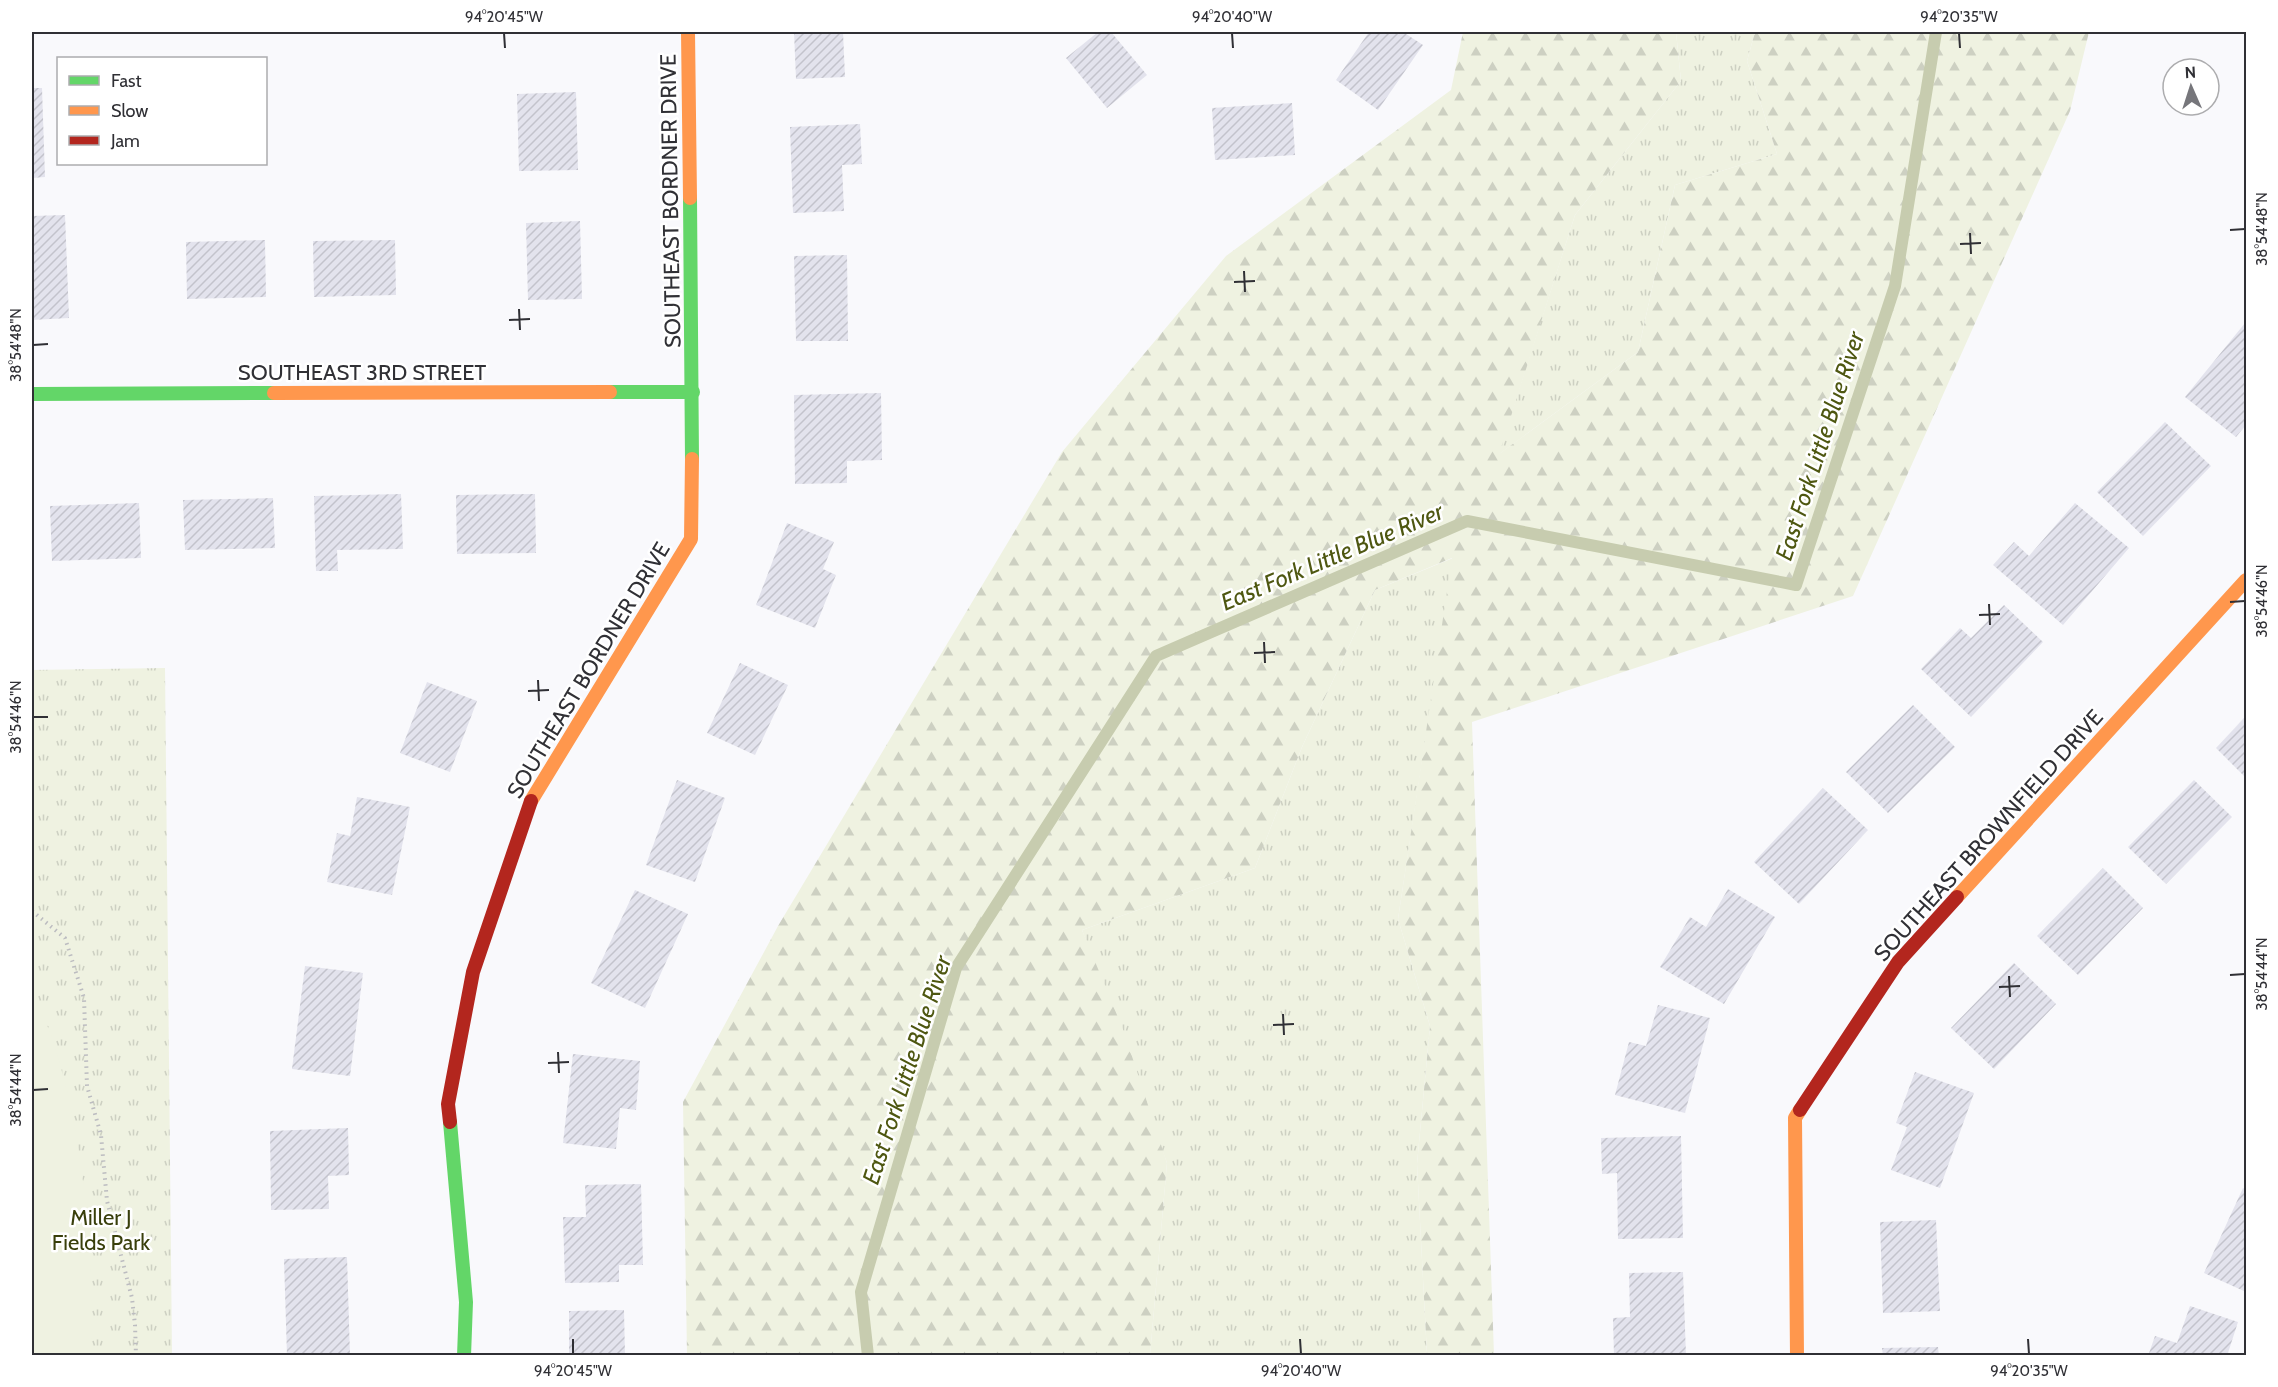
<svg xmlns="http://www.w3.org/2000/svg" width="2278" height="1387" viewBox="0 0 2278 1387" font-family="Cabin,sans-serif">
<defs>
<pattern id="grass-tufts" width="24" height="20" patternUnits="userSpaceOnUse" patternTransform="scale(1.5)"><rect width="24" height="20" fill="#eff2e1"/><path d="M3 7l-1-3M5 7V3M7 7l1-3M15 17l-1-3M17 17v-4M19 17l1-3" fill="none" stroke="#cdd0c2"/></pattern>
<pattern id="forest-firs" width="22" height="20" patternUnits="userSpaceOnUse" patternTransform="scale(1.5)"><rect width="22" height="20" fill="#eff2e1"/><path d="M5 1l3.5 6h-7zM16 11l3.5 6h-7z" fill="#cdd0c2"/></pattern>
<pattern id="building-hatch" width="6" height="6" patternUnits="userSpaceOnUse" patternTransform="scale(1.5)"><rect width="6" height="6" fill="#e3e3ed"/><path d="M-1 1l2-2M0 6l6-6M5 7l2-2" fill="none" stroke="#c3c3cc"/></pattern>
</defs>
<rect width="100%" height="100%" fill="#f9f9fc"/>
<g fill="url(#grass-tufts)">
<path d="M1676,32H1755L1747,61L1777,154L1675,185L1638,352L1498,455L1575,215L1681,81Z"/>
<path d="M1453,558L1398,919L1430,1026L1417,1164L1427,1355H1150L1167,1163L1082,930L1255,868L1302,747L1375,590Z"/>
<path d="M165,668L172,1355H32V670Z"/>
</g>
<path fill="url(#forest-firs)" d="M1463,32H1676L1681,81L1575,215L1499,454L1638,352L1675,185L1777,154L1747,61L1755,32H2089L2070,111L1853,596L1472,722L1494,1355H1427L1417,1164L1430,1026L1398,919L1452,558L1375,590L1302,747L1255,868L1082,930L1124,1032L1167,1163L1150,1355H687L683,1102L778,926L1062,452L1226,256L1451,90Z"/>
<path fill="#eff2e1" d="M32,994C38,1007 46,1021 51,1035C84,1133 94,1253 91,1355H32Z"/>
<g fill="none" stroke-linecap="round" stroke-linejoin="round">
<path stroke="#c7ccaf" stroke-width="12" d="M868,1356L861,1292L956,968L1156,656L1467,521L1796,585L1895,286L1936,32"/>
</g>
<g fill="url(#building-hatch)">
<path d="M794,32H843L845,77L796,79Z"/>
<path d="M1098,32H1111L1147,75L1107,108L1066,58Z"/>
<path d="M1369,32H1403L1423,45L1378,110L1336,80Z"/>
<path d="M32,88H42L45,177L32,178Z"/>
<path d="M576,92L578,170L519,171L517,94Z"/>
<path d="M1292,103L1295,155L1215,160L1212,108Z"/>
<path d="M860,124L862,164L842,165L844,211L793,213L790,127Z"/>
<path d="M65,215L69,318L32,320V216Z"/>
<path d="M580,221L582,299L528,300L526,223Z"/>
<path d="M265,240L266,297L187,299L186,242Z"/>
<path d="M395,240L396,295L314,297L313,241Z"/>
<path d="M847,255L848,341H796L794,256Z"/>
<path d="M2245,323L2246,425L2236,437L2185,397Z"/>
<path d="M881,393L882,460L847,461V483L795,484L794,395Z"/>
<path d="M2165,422L2211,466L2143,536L2097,492Z"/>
<path d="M401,494L403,549L337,550L338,571H316L314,496Z"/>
<path d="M535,494L536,553L457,554L456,495Z"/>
<path d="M273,498L275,548L185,550L183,500Z"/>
<path d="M139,503L141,558L52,561L50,506Z"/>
<path d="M2075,503L2129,548L2063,625L1993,565L2014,542L2029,556Z"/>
<path d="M787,523L834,542L823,569L836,575L815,628L756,605Z"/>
<path d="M2004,605L2043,642L1971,717L1921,669L1960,628L1971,638Z"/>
<path d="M740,663L788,685L755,755L707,733Z"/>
<path d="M427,682L477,701L450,772L400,753Z"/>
<path d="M1913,705L1955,747L1888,813L1846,772Z"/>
<path d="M2246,716V778L2216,748Z"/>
<path d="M677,780L725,798L695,882L646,865Z"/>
<path d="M2194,780L2232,817L2166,884L2128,847Z"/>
<path d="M1823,788L1868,830L1799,904L1754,862Z"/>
<path d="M357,797L410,807L392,895L327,882L337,833L350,836Z"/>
<path d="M2103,868L2143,908L2078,975L2037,936Z"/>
<path d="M1728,889L1775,917L1724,1004L1660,967L1690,917L1706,927Z"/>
<path d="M635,890L688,914L645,1008L591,983Z"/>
<path d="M2014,963L2056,1004L1994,1069L1951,1028Z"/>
<path d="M305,966L363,973L350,1076L292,1069Z"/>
<path d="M1658,1005L1710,1018L1685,1113L1615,1095L1629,1042L1646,1046Z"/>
<path d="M573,1054L640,1061L636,1110L620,1108L616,1149L563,1143Z"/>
<path d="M1915,1072L1974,1093L1940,1188L1891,1170L1907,1127L1896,1123Z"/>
<path d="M348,1128L349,1175L328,1176L329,1209L271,1210L270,1131Z"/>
<path d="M1681,1136L1683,1238L1618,1239L1617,1173L1602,1174L1601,1138Z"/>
<path d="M641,1184L643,1265H619V1282L565,1283L563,1217H586L585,1185Z"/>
<path d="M2243,1188L2246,1190V1292L2204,1273Z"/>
<path d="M1936,1220L1940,1311L1883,1313L1880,1222Z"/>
<path d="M347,1257L350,1356H287L284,1259Z"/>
<path d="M1683,1272L1686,1356H1614L1613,1318L1630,1317L1629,1273Z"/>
<path d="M2190,1306L2238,1322L2227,1356H2148L2155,1336L2177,1343Z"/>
<path d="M624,1310L625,1356H569V1311Z"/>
<path d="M1938,1347L1939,1356H1883L1882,1348Z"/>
</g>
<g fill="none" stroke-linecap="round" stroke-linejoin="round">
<path stroke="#bcbcc0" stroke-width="4" stroke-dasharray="1.5 4.5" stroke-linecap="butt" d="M32,911L65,938L84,998L87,1086L101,1135L107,1201L132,1298L135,1325L136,1356"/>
<g stroke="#63d668" stroke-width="14">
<path d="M690,198L692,459"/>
<path d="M610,392H693"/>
<path d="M32,394L274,393"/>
<path d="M450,1122L466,1302L464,1356"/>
</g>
<g stroke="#ff974d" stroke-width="14">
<path d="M688,32L690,198"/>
<path d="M274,393L610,392"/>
<path d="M531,801L691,539L692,459"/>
<path d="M1957,897L2246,580"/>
<path d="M1797,1356L1795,1118L1800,1110"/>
</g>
<g stroke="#b3261e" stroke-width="14">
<path d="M1800,1110L1898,962L1957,897"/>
<path d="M450,1122L448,1104L473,972L531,801"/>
</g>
</g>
<path fill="none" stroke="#303035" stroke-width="2" d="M504,33L505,48M1232,33L1233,48M1959,33L1960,48M2230,230L2245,229M1970,233L1971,254M1960,244L1981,243M1244,271L1245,292M1234,282L1255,281M519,309L520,330M509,320L530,319M33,345L48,344M2230,602L2245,601M1989,604L1990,625M1979,615L2000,614M1264,642L1265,663M1254,653L1275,652M538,680L539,701M528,691L549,690M33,717H48M2230,975L2245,974M2009,976L2010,997M1999,987L2020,986M1283,1014L1284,1035M1273,1025L1294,1024M558,1052L559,1073M548,1063L569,1062M33,1090L48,1089M573,1339V1354M1300,1339L1301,1354M2028,1339L2029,1354"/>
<g text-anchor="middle" stroke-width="5" stroke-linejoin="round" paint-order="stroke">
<g font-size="22" fill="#303035" stroke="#fff">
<text transform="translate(670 201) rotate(-91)" y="8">SOUTHEAST BORDNER DRIVE</text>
<text x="362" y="380">SOUTHEAST 3RD STREET</text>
<text transform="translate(588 670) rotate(-59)" y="8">SOUTHEAST BORDNER DRIVE</text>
<text transform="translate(1988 835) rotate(-48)" y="8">SOUTHEAST BROWNFIELD DRIVE</text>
</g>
<g font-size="22" fill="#393f0b" stroke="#fff">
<text x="101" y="1225">Miller J<tspan x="101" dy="25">Fields Park</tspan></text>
</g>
<g font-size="24" font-style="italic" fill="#4e5711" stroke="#fff">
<text transform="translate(1820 446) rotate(-72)" y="8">East Fork Little Blue River</text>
<text transform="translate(1332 557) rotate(-23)" y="8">East Fork Little Blue River</text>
<text transform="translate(907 1070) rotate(-72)" y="8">East Fork Little Blue River</text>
</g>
</g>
<rect width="2278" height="1387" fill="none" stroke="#ffffff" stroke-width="66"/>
<rect x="57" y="57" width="210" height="108" fill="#ffffff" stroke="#acacae" stroke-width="1.5"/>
<rect x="69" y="76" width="30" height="9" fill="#63d668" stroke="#acacae" stroke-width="1.5"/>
<text x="111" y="87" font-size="18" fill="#303035">Fast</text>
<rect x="69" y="106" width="30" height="9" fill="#ff974d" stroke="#acacae" stroke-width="1.5"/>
<text x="111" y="117" font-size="18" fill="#303035">Slow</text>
<rect x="69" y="136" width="30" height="9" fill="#b3261e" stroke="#acacae" stroke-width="1.5"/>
<text x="111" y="147" font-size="18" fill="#303035">Jam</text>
<g transform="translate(2191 87) rotate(357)"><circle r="28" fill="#ffffff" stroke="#acacae" stroke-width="1.5"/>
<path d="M0-4.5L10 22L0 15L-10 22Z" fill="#76767b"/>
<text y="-9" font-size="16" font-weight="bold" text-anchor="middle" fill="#303035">N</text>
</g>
<rect x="33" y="33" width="2212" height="1321" fill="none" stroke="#303035" stroke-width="2"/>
<g font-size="15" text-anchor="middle" fill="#303035">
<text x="504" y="22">94°20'45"W</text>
<text x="1232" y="22">94°20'40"W</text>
<text x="1959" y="22">94°20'35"W</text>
<text transform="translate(2262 229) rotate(-90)" y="5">38°54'48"N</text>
<text transform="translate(16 345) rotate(-90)" y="5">38°54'48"N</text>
<text transform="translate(2262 601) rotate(-90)" y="5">38°54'46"N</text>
<text transform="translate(16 717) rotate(-90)" y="5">38°54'46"N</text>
<text transform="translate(2262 974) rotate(-90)" y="5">38°54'44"N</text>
<text transform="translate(16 1090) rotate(-90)" y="5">38°54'44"N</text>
<text x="573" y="1376">94°20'45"W</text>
<text x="1301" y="1376">94°20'40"W</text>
<text x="2029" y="1376">94°20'35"W</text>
</g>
</svg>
